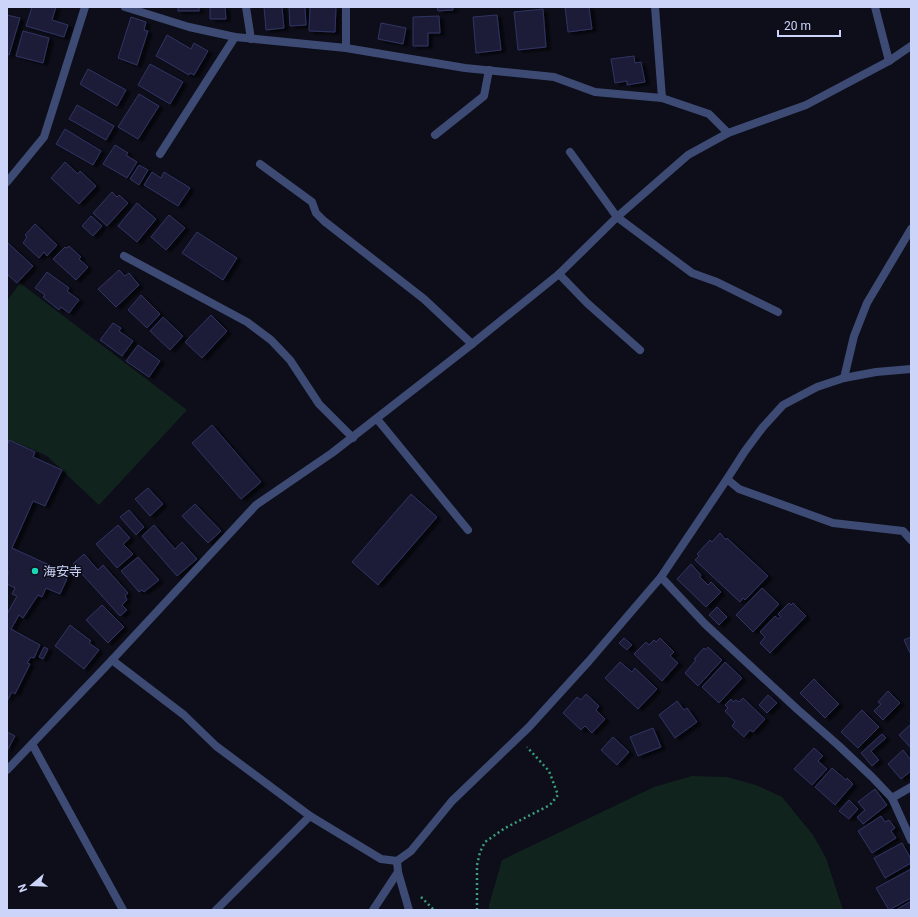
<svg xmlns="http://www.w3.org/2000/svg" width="918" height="917" viewBox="0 0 918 917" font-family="Roboto,'Noto Sans JP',sans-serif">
<defs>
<filter id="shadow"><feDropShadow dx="4.5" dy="2.5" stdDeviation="1" flood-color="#0009"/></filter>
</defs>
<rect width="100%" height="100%" fill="#0d0e1a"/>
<g fill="#11231d">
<path d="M20,283L187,410L99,505L47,456L7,439V301Z"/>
<path d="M692,776L727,777L756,785L782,797L813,835L826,858L843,910H489V905L502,860L654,787Z"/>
</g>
<g fill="#1b1e39" stroke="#303462" filter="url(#shadow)">
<path d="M32,7H56L52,20L68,25L64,37L26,26Z"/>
<rect x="178" y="7" width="21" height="4"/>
<path d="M210,7H225L226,19H210Z"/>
<path d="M264,7H282L284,28L266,30Z"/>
<path d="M289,7H305L306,25L290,26Z"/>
<path d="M310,7H336L335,32L309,31Z"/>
<path d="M437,7H453V10L438,11Z"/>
<path d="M565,7H589L592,29L568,32Z"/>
<path d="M543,9L546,47L518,50L514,12Z"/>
<path d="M7,15L20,18L9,55L7,54Z"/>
<path d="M497,15L501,50L476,53L473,17Z"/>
<path d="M439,16L440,33H428V46H413V17Z"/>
<path d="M131,17L146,22L144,30L148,31L137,65L118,58Z"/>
<path d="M381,23L406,28L403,44L378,39Z"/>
<path d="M23,31L49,38L43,63L16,56Z"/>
<path d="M167,35L191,49L194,43L208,51L194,75L190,73L189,75L156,56Z"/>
<path d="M634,56L635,63L641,62L645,82L627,85V81L615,83L611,59Z"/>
<path d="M150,64L183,82L170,104L138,85Z"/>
<path d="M88,69L126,90L117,106L80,84Z"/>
<path d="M139,94L159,106L138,139L118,127Z"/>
<path d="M77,105L114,126L106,140L69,119Z"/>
<path d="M65,129L101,151L93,165L56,144Z"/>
<path d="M115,145L128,153L126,155L137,162L127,178L103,164Z"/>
<path d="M65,162L78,174L80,171L96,186L79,204L51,178Z"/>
<path d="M139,165L148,170L139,185L130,179Z"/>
<path d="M152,172L161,178L164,172L190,188L178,206L144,185Z"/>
<path d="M112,192L117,197L119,195L128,203L107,226L93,213Z"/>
<path d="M137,203L156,219L137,242L118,226Z"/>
<path d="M169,215L185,228L166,250L151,237Z"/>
<path d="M91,216L102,226L93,236L82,226Z"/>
<path d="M35,224L57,245L47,256L44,252L39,258L23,243L27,237L25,235Z"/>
<path d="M197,232L237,258L223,280L182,253Z"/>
<path d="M7,242L33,266L17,283L7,274Z"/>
<path d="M69,246L81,257L79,259L88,267L76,280L53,259L65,247L67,248Z"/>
<path d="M119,270L125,276L129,273L139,285L116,307L98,289Z"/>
<path d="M47,272L69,288L67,291L79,300L69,313L61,307L59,310L43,297L45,295L35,288Z"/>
<path d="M141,295L160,314L147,328L128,310Z"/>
<path d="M211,315L227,331L202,358L185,342Z"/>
<path d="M163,317L183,336L170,350L150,331Z"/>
<path d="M113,323L121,328L119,331L133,341L122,356L100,340Z"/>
<path d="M138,345L160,361L149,377L126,361Z"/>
<path d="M212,425L261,482L241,499L192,443Z"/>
<path d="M9,440L35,452L33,457L62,470L45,506L33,501L12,548L69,574L60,594L46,588L42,597L38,595L23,618L19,615L11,629L40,645L34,658L31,657L27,663L30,664L15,694L12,692L7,701V614L17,596L12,594L15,588L7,584L8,571H7V445Z"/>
<path d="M148,488L163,504L150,516L135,499Z"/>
<path d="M411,494L437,517L378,585L352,562Z"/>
<path d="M195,504L221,531L208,543L182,516Z"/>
<path d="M129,510L144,527L136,535L120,517Z"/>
<path d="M118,525L130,538L123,544L133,554L117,568L96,544Z"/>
<path d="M154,525L175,549L182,542L197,559L177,576L142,536Z"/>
<path d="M720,533L726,540L727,538L768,576L745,600L743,598L740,602L695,560L699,556L697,554L710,540L712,542Z"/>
<path d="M84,554L98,570L103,565L128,593L125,596L127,600L122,605L127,610L120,616L73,564Z"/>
<path d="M138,557L159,580L144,592L142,590L139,592L121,571Z"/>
<path d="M691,564L701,575L700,577L708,585L711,582L721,592L706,607L677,579Z"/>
<path d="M762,588L779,604L753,632L736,615Z"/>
<path d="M789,603L791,605L793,603L806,616L770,653L760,643L765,637L760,632L775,616L778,619L781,617L778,614Z"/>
<path d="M102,605L124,627L108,643L86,620Z"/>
<path d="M717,607L727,617L719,625L709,615Z"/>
<path d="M70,625L91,641L89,643L99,650L84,669L55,646Z"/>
<path d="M911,637V653H910L904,640Z"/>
<path d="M624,638L632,645L627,650L619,643Z"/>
<path d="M660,638L674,652L670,656L678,663L662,681L634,654L646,642L649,645L654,640L656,642Z"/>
<path d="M44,647L48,649L43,659L39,657Z"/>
<path d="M708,647L722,660L698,686L685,673L696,660L694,659L704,648L706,650Z"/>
<path d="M620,662L632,672L635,668L657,689L638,709L605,678Z"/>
<path d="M725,662L742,678L719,703L702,687Z"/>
<path d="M814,679L839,704L825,718L800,693Z"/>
<path d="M888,691L900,703L883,720L874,711L881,704L878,702Z"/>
<path d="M586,694L599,706L596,710L605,719L592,733L585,726L581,730L563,713L577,697L581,700Z"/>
<path d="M768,695L777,703L767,713L759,705Z"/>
<path d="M743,698L765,719L753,732L750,730L744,737L732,726L735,722L725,711L728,708L725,705L731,699L733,702L736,700L739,702Z"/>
<path d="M677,701L684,710L687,708L697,722L675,738L659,715Z"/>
<path d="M862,710L879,727L858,748L841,732Z"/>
<path d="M911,724V748L899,735Z"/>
<path d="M653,728L661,747L638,756L630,737Z"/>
<path d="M7,732L15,736L7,751Z"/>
<path d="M882,734L886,738L871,751L879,760L872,766L861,753Z"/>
<path d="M613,737L629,752L617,765L601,750Z"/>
<path d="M814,748L823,756L818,761L827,769L812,785L794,769Z"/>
<path d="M903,750L911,760V771L901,779L888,764Z"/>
<path d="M832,768L846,780L847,778L853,784L835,805L815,787Z"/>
<path d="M875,789L887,805L863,824L857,817L865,810L858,802Z"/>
<path d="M849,800L858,809L849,819L839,811Z"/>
<path d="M881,816L885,822L889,820L895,828L891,831L896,838L872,853L858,831Z"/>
<path d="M902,843L911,859V863L885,878L874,858Z"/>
<path d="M911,869V898L889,910L876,888Z"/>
<path d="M911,901V910H896Z"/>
</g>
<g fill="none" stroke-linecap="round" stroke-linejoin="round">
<g stroke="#3a9f7c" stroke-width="2.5" stroke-dasharray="2 3" stroke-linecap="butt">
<path d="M421,897L434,910"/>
<path d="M477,910V865L480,852L485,842L505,828L550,805L558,795L549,771L527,747"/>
</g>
<g stroke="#3d4b74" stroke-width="8">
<path d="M125,7L189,27L235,37L346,48L465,68L554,77L595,92L662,98L709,114L728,133"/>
<path d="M246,7L251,39"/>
<path d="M655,7L662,98"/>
<path d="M875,7L889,61"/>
<path d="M346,48V7"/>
<path d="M435,135L484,96L489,70"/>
<path d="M570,152L617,217L692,273L717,282L778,312"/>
<path d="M160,154L235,37"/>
<path d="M260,164L312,202L316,213L324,221L424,299L472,344"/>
<path d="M7,182L44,137L85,7"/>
<path d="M124,256L247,322L271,340L290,360L319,404L353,438"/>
<path d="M559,274L587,303L640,350"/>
<path d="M844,378L854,336L867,303L911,229"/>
<path d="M377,419L468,530"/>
<path d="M727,479L739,489L833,523L903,531L911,540"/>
<path d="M661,577L705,624L797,709L838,745L872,777L892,798L911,787"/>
<path d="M112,660L184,715L216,746L310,816L381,859L397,861L411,851L452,801L529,727L589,661L661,577L727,479L745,451L763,427L783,405L817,387L844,378L876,372L911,369"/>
<path d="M32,744L123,910"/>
<path d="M7,770L112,660L256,505L332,453L472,344L559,274L617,217L688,155L728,133L806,105L889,61L911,46"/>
<path d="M892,798L911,840"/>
<path d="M398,872L409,910"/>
<path d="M216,910L310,816"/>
<path d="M373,910L398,872L397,861"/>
</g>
</g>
<circle fill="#1ad6b4" stroke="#0d0e1a" stroke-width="1.5" cx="35" cy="571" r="4"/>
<g text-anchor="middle" stroke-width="3" stroke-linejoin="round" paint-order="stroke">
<g font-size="13" fill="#ccd4f9" stroke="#0d0e1a" text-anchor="start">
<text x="43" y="576">海安寺</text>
</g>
</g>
<rect width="918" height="917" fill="none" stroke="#ccd4f9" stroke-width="16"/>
<g transform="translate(32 885) rotate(251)" stroke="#0d0e1a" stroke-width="3" paint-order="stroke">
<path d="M0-3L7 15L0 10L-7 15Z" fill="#ccd4f9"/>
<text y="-6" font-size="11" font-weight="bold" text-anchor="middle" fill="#ccd4f9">N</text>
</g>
<path d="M778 30v6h62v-6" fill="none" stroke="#ccd4f9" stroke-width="2"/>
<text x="784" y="30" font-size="12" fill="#ccd4f9" stroke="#0d0e1a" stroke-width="3" paint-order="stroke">20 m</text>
</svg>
